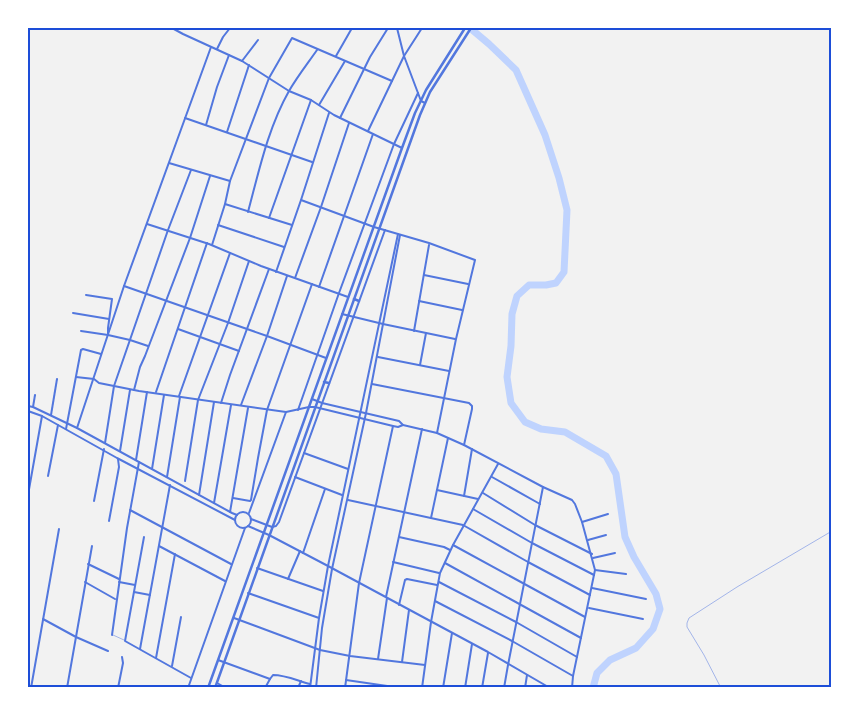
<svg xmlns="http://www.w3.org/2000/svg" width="859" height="715" viewBox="0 0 859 715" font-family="Rubik,sans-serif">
<rect width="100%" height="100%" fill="#f2f2f2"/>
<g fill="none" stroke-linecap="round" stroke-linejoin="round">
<path stroke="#bfd3fe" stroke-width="7" d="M470,28L489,44L516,70L545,135L559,178L567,210L564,272L556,283L546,285H529L517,296L512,314L511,346L507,377L511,403L525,422L541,429L565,432L606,456L616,474L625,537L634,557L656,594L660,609L653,629L636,648L610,660L597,673L593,688"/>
<g stroke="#5277de" stroke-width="0.5">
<path d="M113,635L124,640"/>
<path d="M721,688L704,655L687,627V623L689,618L737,587L832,531"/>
</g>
<g stroke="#5277de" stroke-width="2">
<path d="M172,28L183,34L242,61L289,91L311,100L334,115L402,148"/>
<path d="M397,28L404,56L421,101L425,103"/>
<path d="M217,49L223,37L230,28"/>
<path d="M336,56L352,28"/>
<path d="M242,61L258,40"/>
<path d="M319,105L345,61"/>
<path d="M185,118L312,162"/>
<path d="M340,118L370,57L388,28"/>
<path d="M206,125L217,87L229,55"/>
<path d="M368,131L404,56L422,28"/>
<path d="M227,132L249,65"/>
<path d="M169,163L230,181"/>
<path d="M301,200L374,227L429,243L475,260L456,339L437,433"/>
<path d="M225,204L292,225"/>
<path d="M248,212C259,171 268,128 289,91C297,77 308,63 317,50"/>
<path d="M269,218L311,100"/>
<path d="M147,224L209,244L261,266L348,297"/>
<path d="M218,225L284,247"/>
<path d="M212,245L225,204L230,181L269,78L292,38L392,81"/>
<path d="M276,272L301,200L329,113"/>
<path d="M424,275L468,284"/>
<path d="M295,278L321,207L349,123"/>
<path d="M124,286L267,336L326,358"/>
<path d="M319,287L373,134"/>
<path d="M86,295L112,299L108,328V335L130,340L148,346"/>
<path d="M419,301L462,310"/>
<path d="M73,313L109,319"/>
<path d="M342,314L383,324L455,339"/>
<path d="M178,329L239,351"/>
<path d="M81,331L108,335"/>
<path d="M414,331L429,245"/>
<path d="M378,357L449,371"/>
<path d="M420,365L426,333"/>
<path d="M76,377L94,379L99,383L139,391L286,412"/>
<path d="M372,384L469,403L472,406V409L464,445"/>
<path d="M134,390L140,367L145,356L190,238L210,176"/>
<path d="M156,392L207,243"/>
<path d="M179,396L230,253"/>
<path d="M312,399L322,403L399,421L403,425L437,433L464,445L543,487L572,500L575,504L582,522L595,570L573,676L572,688"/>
<path d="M221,403L230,375L269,269"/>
<path d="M241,405L267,336L287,276"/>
<path d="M28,406L33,407L77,428L232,513L237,515"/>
<path d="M33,407L35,395"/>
<path d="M298,410L339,293L394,144L418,93"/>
<path d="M28,411L42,416L117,458L235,520"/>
<path d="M51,415L57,379"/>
<path d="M77,428L124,286L211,47"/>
<path d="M66,429L81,350L83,349L101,354"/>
<path d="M105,443L114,386L168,230L191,170"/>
<path d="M120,451L130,390"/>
<path d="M304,453L348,469"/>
<path d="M136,460L147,392"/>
<path d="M152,469L164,395"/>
<path d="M48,476L58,425"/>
<path d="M167,477L180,397"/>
<path d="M295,477L342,495"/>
<path d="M492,477L540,504"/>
<path d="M185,481L198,400L228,323L249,261"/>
<path d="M437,490L478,499"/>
<path d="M483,493L535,525L592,554"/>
<path d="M28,495L42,416"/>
<path d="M199,495L214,402"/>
<path d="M464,496L472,449"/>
<path d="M233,498L250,501L251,500L258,458L267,410L312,284"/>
<path d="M348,500L463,525L528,562L590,595"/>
<path d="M94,501L104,449"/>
<path d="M214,503L231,405"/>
<path d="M473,509L532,543L594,575"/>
<path d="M130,510L231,564"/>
<path d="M230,512L248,408"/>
<circle cx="243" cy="520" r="8"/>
<path d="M249,513L286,412L309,407H315L393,426L398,427L403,425"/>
<path d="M431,518L448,438"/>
<path d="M251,519L272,527L276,526L279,522L385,230"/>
<path d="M109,521L119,467L118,459"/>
<path d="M582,522L608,514"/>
<path d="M248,526L269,535L328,566L488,652L550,688"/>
<path d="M144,537L125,641L191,678"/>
<path d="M399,537L444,547L450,550"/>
<path d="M588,540L606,535"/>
<path d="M453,545L585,617"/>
<path d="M159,546L225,581"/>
<path d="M303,553L325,489"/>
<path d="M593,558L615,553"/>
<path d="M393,562L439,573"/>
<path d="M445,563L581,638"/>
<path d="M88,564L119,579"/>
<path d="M257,568L323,591"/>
<path d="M595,570L626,574"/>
<path d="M288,579L300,551"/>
<path d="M85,582L115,599"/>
<path d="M119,582L135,585"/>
<path d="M439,582L516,622L577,657"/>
<path d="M592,588L646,599"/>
<path d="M134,592L150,595"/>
<path d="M248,593L319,618"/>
<path d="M386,597L422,429"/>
<path d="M435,601L512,641L573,676"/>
<path d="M399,605L405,580L407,579L437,585"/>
<path d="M589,608L643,619"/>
<path d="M234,618L320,650L350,656L425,665"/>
<path d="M43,619L76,637L108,651"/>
<path d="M112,635L127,528L139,462"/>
<path d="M140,649L170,485"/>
<path d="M156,658L175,554"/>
<path d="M378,659L387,598"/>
<path d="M218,660L270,679L273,675C286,675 298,681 310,684"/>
<path d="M402,662L409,610"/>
<path d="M172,666L181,617"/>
<path d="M346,680L401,688"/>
<path d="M217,683L226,688"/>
<path d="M31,688L59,529"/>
<path d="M67,688L92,546"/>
<path d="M118,688L123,663L122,657"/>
<path d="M188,688L245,528"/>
<path d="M265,688L270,679"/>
<path d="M298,688L301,681"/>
<path d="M310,688L319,618L328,566L398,234"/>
<path d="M316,688L322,628L332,569L366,413L400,235"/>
<path d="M345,688L359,583L393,426"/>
<path d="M422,688L431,622L440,573L453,545L498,464"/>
<path d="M443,688L452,633"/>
<path d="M465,688L472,644"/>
<path d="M482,688L488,653"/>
<path d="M504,688L508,665L543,487"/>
<path d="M525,688L527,675"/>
</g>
<g stroke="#5277de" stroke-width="2.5">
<path d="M354,299L359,301"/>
<path d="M324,382L329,383"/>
<path d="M208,688L402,148L415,113L426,90L465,28"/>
<path d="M215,688L420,115L430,92L471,28"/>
</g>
</g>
<rect width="859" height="715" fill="none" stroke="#ffffff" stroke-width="58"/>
<rect x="29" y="29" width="801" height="657" fill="none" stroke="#1d4ed8" stroke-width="2"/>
</svg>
